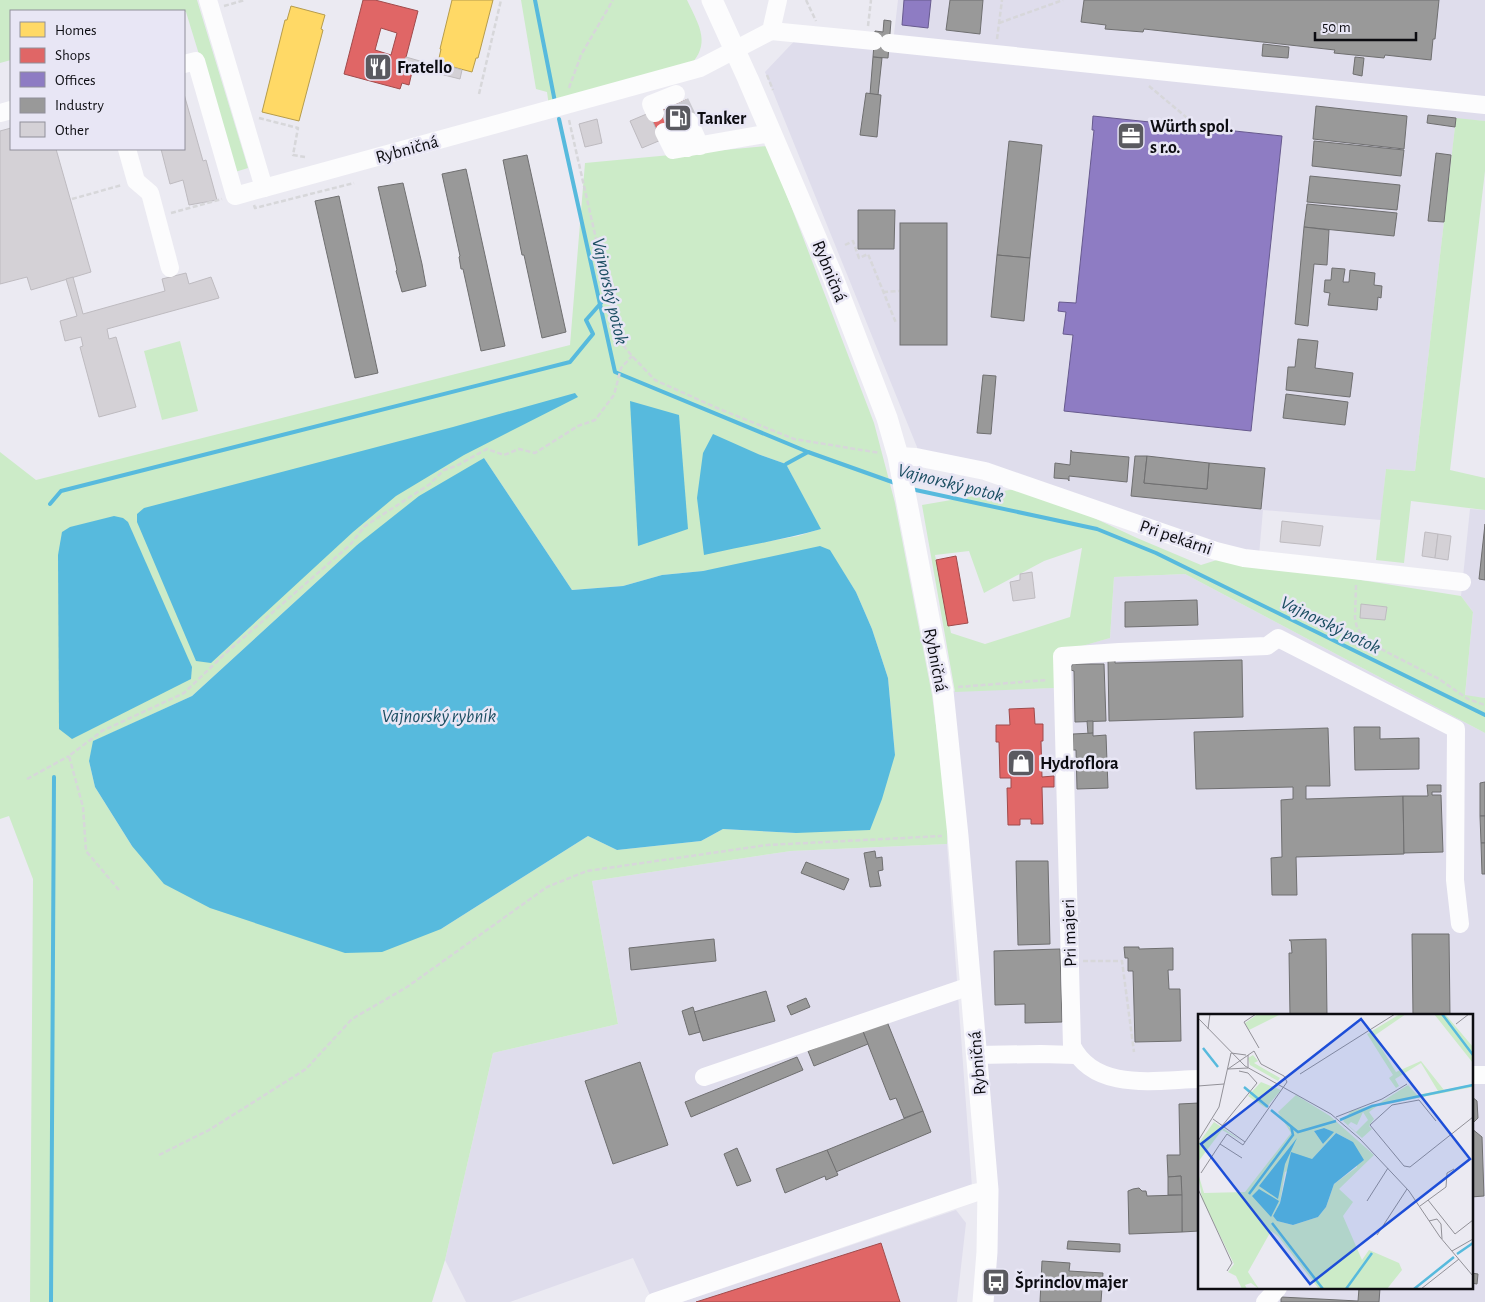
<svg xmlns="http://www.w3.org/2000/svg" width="1485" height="1302" viewBox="0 0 1485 1302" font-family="'Alegreya Sans',sans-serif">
<rect width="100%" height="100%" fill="#ebeaf2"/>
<g fill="#dfddec" fill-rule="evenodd">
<path d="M898,0H1485V121L1456,119L1415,471L1386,469L1381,520L1263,510L1259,555L919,452L765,72L802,33L893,43Z"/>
<path d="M1470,509L1485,510V698L1465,696L1473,612L1461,596Z"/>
<path d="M1185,574L1485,733V1302H983L987,1265L943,691L1054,688V654L1110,638L1114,577ZM1199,1016H1471V1288H1199Z"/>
<path d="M947,844L972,1187L651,1297L633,1258L510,1302H466L445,1260L493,1053L618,1024L592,881L791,851Z"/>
<path d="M956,1210L966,1223L957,1302H682Z"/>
</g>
<g fill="#ccebc8" fill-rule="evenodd">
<path d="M0,0H197L248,168L235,172L186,12L11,11V60L0,63Z"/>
<path d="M521,0H687C697,22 711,41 693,62L549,106L547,92L536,89Z"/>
<path d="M1456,118L1485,121V171L1450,470L1485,478V510L1411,501L1404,563L1376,560L1386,469L1415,471Z"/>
<path d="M768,146L874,423L895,503L932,695L948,817L947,844L791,851L592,881L618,1024L493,1053L445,1260L432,1302H30L33,879L9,816L0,819V452L36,480L570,345L585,163ZM758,454L786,464L820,529L798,536L759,543ZM484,458L572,590L623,586L662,575L703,571L829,550L856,592L872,629L888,678L895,755L796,833L723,829L701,841L617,850L588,836L441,929L132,846L95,787L89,761L94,741L192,696L357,545Z"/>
<path d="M180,341L198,411L162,420L144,351Z"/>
<path d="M1015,489L1062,503L1137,538L1201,565L1223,558L1461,596L1473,612L1465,695L1485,698V733L1185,574L1114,577L1110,638L1054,654V688L955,692L922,505ZM1082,548L1070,617L985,644L951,633L935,555L969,551L984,593L1044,561Z"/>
</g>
<g fill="#57badd">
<path d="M575,393L578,397L464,455L396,496L353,532L211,663L196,661L137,522V514L144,508L453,427Z"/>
<path d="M630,401L679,415L688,529L638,546Z"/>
<path d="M713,434L758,454L786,464L821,529C783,540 743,546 704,555L697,498L703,453Z"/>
<path d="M484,458L572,590L623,586L662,575L703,571L820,546L830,550L856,592L872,629L888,678L895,755L882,799L870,830L796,833L723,829L701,841L617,850L588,836L441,929L382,952L345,953L210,908L164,884L132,846L95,787L89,761L93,741L192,696L357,545L419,496Z"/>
<path d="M114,516L123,518L128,522L192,667L191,679L72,739L59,729L58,555L62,532L70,527Z"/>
</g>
<g fill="#ffd966" stroke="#b69c4c">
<path d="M452,0H493L478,58H476L472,72L438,63L441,49H440Z"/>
<path d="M291,6L325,15L321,29L323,30L299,121L262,112L285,20H287Z"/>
</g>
<g fill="#e06666" stroke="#a04b4c" fill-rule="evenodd">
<path d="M363,0H375L418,11L404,65H406L405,70L412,72L409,85L402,83L400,89L344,74ZM381,28L397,33L391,55L375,50Z"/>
<path d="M686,100L694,119L659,135L650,116Z"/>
<path d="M956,556L968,623L948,626L936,560Z"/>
<path d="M1034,708L1035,724H1043V741H1041L1042,777L1054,776V787H1042L1043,824H1031V819H1020V825H1008L1007,788H1011V778H1000L999,742H996V725H1010L1009,709Z"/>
<path d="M881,1243L900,1302H696Z"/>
</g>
<g fill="#8e7cc3" stroke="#675a8e">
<path d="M904,0H931L928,28L902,25Z"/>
<path d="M1093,116L1282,136L1251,431L1064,411L1073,335L1063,334L1066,312L1058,311L1059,302L1076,303L1094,130H1092Z"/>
</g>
<g fill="#999" stroke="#6f6f70">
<path d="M950,0H983L980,34L946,30Z"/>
<path d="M1084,0H1439L1435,39H1433L1431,60L1385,55L1384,58L1334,53L1335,50L1144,29L1143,32L1105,29L1106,25L1081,22Z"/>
<path d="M884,20L891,21L888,58L873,57L875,31L883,32Z"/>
<path d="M1263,44L1289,47L1288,58L1262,56Z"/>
<path d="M873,57L882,58L878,95L870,94Z"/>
<path d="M1355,57L1364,58L1362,76L1353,74Z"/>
<path d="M866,93L881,95L877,137L860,135Z"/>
<path d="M1316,106L1407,116L1404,149L1313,139Z"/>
<path d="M1428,115L1456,118L1455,127L1427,123Z"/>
<path d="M1009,141L1042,145L1030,258L997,255Z"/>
<path d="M1314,141L1404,150L1401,176L1312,166Z"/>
<path d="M1436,153L1451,155L1444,222L1428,221Z"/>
<path d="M527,155L566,332L542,338L524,255H522L503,160Z"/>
<path d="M466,169L505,346L481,351L463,269H461L459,257L460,256L442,174Z"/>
<path d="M1310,176L1400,185L1397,210L1307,202Z"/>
<path d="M403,183L422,264L426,286L402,292L396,271L397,270L378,187Z"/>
<path d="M339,196L378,373L355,378L315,201Z"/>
<path d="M1307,204L1397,213L1394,236L1304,227Z"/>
<path d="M858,210H895L894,249H858Z"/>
<rect x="900" y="223" width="47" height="122"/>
<path d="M1304,227L1329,230L1327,265L1314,264L1308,326L1295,324Z"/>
<path d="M997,255L1030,258L1024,321L991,317Z"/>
<path d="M1332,268L1345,269L1343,282H1349L1350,270L1375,273L1374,285L1382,286L1381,298L1378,297L1377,310L1328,305L1330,293L1324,292L1325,280H1331Z"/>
<path d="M1298,339L1318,341L1315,368L1353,373L1350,397L1286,390L1288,367H1295Z"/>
<path d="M983,375L996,376L991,434L977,433Z"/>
<path d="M1286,394L1348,402L1345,425L1283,418Z"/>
<path d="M1071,450L1072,452L1129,457L1127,482L1069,476V481L1068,479L1054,478L1055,463L1070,465Z"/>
<path d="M1135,456H1147L1144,483L1207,489L1209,463L1265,468L1261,509L1131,496Z"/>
<path d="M1147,456L1209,463L1207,489L1144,483Z"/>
<path d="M1485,524V580L1479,579Z"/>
<path d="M1197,600L1198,625L1125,627V602Z"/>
<path d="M1108,660H1115V663L1242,660L1243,717L1109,721Z"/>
<path d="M1073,664H1104L1106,721L1075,722L1074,671L1071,670V667Z"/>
<path d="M1087,721H1093V733L1088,734Z"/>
<path d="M1354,727H1380V739L1419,738V769L1355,770Z"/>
<path d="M1328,728L1330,786H1306V799L1403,796L1404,854L1296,857L1297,895H1272L1271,858L1282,857L1281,800L1293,799V787L1196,789L1194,732Z"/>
<path d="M1093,733V736L1106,735L1108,788L1077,789L1076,750H1073V734Z"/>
<path d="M1485,782V816H1480V783Z"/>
<path d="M1427,785H1441V792H1432V795H1441L1443,852L1404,853L1403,796H1428Z"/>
<path d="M1480,816H1485V843H1481Z"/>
<path d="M1481,843H1485V874H1482Z"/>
<path d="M875,851L876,858L882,857L883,870L878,871L881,886L870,887L864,853Z"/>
<path d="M1016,861H1048L1050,944L1018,945Z"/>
<path d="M806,862L849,879L844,890L801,873Z"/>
<path d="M1412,934H1449L1450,1016H1413Z"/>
<path d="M714,939L716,961L631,970L629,948Z"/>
<path d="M1326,939L1327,1016H1290L1289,953H1292L1291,941L1289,940Z"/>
<path d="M1124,947H1139V949L1173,948V970H1168L1169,989H1180L1181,1041L1135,1042L1133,971H1128V958H1125Z"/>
<path d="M1060,949L1062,1022L1025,1023V1004L995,1005L994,951Z"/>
<path d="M766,991L775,1021L703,1041L694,1012Z"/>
<path d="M806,998L810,1007L791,1015L787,1006Z"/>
<path d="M693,1007L700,1032L689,1035L682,1011Z"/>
<path d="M886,1019L923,1111L904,1118L896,1098L890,1100L862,1029Z"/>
<path d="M862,1029L868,1044L814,1066L808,1051Z"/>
<path d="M797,1057L803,1070L691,1117L685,1102Z"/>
<path d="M640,1062L668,1145L613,1164L585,1081Z"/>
<path d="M1471,1096L1477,1101L1478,1118L1471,1125Z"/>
<path d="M1199,1103V1231L1182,1232L1181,1176L1168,1177L1167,1155H1180L1179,1104Z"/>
<path d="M923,1111L931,1132L836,1172L827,1150Z"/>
<path d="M1471,1128L1482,1137L1484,1196L1471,1197Z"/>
<path d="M737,1148L751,1181L737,1186L724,1154Z"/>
<path d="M827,1150L838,1175L826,1180L825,1176L785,1193L776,1169Z"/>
<path d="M1181,1176L1182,1195H1168V1177Z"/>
<path d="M1139,1188L1142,1191H1146L1147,1196L1182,1195V1232L1129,1234L1128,1191L1133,1189Z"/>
<path d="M1068,1241L1120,1244V1252L1067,1249Z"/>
<path d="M1042,1261L1070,1263L1069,1271L1103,1273L1101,1302H1040Z"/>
<path d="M1471,1273L1478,1274L1477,1284L1471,1283Z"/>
<path d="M1359,1288H1380L1379,1302H1281V1297L1358,1301Z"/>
</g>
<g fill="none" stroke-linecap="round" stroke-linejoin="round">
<g stroke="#57badd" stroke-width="4">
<path d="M535,0L555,102"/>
<path d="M559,119L615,372L808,452L895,483"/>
<path d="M786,464L808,452"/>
<path d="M911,489L1097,529L1156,553L1485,715"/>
<path d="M50,504L61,491L570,362L593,334L586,320L601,303"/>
<path d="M51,1302L54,777"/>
</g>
</g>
<g fill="#d4d1d6" stroke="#bebbc0">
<path d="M406,57L437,66L438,63L462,70L460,79L404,65Z"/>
<path d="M184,94L203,161L206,160L217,200L189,205L183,180L170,184L161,149H184Z"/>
<path d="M649,113L661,140L642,148L630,121Z"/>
<path d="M597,119L602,143L585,147L579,124Z"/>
<path d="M11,128V149H56L91,272L31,290L27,277L0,284V131Z"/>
<path d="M186,273L189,284L211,277L219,298L107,329L109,339L116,337L136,407L99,417L80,347L83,346L81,337L65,341L60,321L77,316L66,279L73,277L83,314L165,291L162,279Z"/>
<path d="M1282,521L1323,526L1320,546L1280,542Z"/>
<path d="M1425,532L1438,534L1435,558L1422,556Z"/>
<path d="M1438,534L1451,536L1448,560L1435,558Z"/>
<path d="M1032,572L1035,598L1013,601L1010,582L1020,580V574Z"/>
<path d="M1361,604L1387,607L1385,620L1360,618Z"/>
</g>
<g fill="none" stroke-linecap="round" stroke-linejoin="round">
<g stroke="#cac9d0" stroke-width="18" stroke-dasharray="18 9" stroke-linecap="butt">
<path d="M680,102L689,121"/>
<path d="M668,108L677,127"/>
</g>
<g stroke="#d7d7da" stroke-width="2.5" stroke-dasharray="5 2.5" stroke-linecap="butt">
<path d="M806,0L816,21"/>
<path d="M224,6L245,0"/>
<path d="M999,23L1063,0"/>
<path d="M868,26L871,0"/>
<path d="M997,39L1002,0"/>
<path d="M767,75L773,90"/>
<path d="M1149,86L1192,122"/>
<path d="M569,88L581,55L613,0"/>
<path d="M479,94L501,0"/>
<path d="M259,118L298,128L293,155L305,157"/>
<path d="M569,120L619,340L632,356L655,380L717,408L794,439L880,453"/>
<path d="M72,199L122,185"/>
<path d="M254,205L255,208L354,183"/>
<path d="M171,213L222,199"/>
<path d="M845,245L853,241L859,258L868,254L896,323"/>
<path d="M883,292L899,291"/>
<path d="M1356,585L1355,618L1357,628L1362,634L1379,648L1439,679L1468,699L1485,705"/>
<path d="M958,687L1047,680"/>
<path d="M27,779L69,756"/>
<path d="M119,890L86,851L83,807L69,756L102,731L184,693L227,652L350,545L365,526L430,484L444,470L456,466L487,449L504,455L519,449L535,453L578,426L595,420L614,395L621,368L632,356"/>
<path d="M1083,961H1122L1134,1052"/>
<path d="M159,1155L209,1130L306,1069L352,1019L407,987L547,887L587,871L767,845L942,836"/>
</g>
<g stroke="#fcfcfd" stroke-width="18">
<path d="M208,0L264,188L700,68L771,31L778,0"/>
<path d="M771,31L874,41"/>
<path d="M889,43L1485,105"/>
<path d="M184,64L196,61L235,196L264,188"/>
<path d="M0,113L11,110"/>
<path d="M655,113L651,104L676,94"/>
<path d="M689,121L700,146"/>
<path d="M677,127L687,148"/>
<path d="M664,132L673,150L771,133"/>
<path d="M127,149L136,181L150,193L170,268"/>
<path d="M898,456L916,457L985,471L1216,551L1244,558L1462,582"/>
<path d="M976,1055L1041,1054L1076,1055"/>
<path d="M1471,1075H1485"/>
<path d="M704,1077L970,986"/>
<path d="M1199,1079C1156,1080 1095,1092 1072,1046L1062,656L1119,652L1267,646L1278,638L1456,729L1455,880L1460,924"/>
<path d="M654,1302L974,1193L988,1190"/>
<path d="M1265,1302L1278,1288"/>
</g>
<path stroke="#fcfcfd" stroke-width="21" d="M712,0L748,79L832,275L887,418L898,456L943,691L958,836L988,1190L987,1252L983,1302"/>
</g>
<defs>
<g id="restaurant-square" transform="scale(1.4375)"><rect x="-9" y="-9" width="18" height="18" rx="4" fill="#5a5a60" stroke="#e8e6f5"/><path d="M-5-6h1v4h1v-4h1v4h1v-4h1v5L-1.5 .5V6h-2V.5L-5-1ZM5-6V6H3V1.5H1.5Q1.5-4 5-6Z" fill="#fff"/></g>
<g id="fuel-square" transform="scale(1.4375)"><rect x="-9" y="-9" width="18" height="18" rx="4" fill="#5a5a60" stroke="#e8e6f5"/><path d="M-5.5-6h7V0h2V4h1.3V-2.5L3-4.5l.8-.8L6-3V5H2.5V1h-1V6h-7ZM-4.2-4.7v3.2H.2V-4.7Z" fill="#fff"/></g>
<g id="office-square" transform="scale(1.4375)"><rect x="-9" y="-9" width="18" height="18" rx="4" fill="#5a5a60" stroke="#e8e6f5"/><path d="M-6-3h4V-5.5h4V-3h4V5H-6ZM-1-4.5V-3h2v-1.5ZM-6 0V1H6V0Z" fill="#fff"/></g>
<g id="shop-square" transform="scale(1.4375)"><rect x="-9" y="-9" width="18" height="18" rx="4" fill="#5a5a60" stroke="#e8e6f5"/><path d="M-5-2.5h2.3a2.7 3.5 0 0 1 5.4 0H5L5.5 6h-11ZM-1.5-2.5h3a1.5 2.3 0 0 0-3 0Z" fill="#fff"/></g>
<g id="bus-square" transform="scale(1.4375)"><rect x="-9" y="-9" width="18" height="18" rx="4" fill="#5a5a60" stroke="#e8e6f5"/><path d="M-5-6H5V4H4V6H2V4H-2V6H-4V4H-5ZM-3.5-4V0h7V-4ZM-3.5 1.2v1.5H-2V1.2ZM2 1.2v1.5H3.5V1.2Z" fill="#fff"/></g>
</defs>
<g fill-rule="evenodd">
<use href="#restaurant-square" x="378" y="67"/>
<use href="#fuel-square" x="678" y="118"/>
<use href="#office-square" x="1131" y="136"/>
<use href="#shop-square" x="1021" y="763"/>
<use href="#bus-square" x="996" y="1282"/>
</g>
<g text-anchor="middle" stroke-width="5" stroke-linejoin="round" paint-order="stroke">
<g font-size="18" font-weight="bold" fill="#0c0c11" stroke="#e8e6f5" text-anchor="start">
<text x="397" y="73">Fratello</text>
<text x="697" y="124">Tanker</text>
<text x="1150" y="132">Würth spol.<tspan x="1150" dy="21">s r.o.</tspan></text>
<text x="1040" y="769">Hydroflora</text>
<text x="1015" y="1288">Šprinclov majer</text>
</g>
<g font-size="18" fill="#0c0c11" stroke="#e8e6f5">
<text transform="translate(407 149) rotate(-15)" y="6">Rybničná</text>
<text transform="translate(830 271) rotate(68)" y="6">Rybničná</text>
<text transform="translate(1176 537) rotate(19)" y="6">Pri pekárni</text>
<text transform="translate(936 660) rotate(79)" y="6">Rybničná</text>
<text transform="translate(1069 933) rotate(-92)" y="6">Pri majeri</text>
<text transform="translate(977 1063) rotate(-95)" y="6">Rybničná</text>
</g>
<g font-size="19" font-style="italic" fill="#1b4e62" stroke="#e8e6f5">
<text transform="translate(611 291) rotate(77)" y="7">Vajnorský potok</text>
<text transform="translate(951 482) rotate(14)" y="7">Vajnorský potok</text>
<text transform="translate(1331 624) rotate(26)" y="7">Vajnorský potok</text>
<text x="439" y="722">Vajnorský rybník</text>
</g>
</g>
<g transform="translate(1198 1014)">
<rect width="275" height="275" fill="#ebeaf2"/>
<path d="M60,0H83L51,16L47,9ZM202,0H208L176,22L198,58L223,47L246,76L275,70V73L179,92L171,98L176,105L171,112L174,115L164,124L145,107L153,97L180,90L210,71L219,81L240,77L223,49L197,65L201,72L198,74L191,64L195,61L169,20ZM165,98L170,106L158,118L150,111L153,108L159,111ZM236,0H247L275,33V49ZM55,41L60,47L56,49L82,64L80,67L52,51L50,44ZM63,68L83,76L68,94L50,82ZM98,81L132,102L176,141L141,175L155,188L145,202L164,246L171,236L201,249L204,256L189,275H121L80,222L73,217L50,258L61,275L53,269L47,271L49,275H44L38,262L30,258L36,250L4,185L0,159L6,179L47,178L93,119L80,98ZM126,114L135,118L125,130L116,117ZM138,119L155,128L159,153L136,170L128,193L120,203L95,211L79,207L75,202L82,189L87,158L114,145ZM16,108L44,127L24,116L0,148V130Z" fill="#ccebc8" fill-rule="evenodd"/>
<path d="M126,114L136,118L125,130L116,117ZM138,119L155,128L166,146L136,170L128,193L120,203L95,211L79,207L75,202L82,189L93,138L114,145ZM99,124L87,150L80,185L61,172ZM61,175L81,187L73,203L54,182Z" fill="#57badd"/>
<path fill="none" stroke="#57badd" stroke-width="2.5" d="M244,0L275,41M5,34L20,53M46,73L70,93M73,96L100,118L138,107M142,106L174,92L275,71M51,180L95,121L93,112M74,209L125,275M259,240L275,229M148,275L174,239M216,275L256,243"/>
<path fill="none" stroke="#929198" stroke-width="1" d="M58,0L46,8L61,34M0,4L47,52L133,100L162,125L211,177L242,223L275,262M258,10L271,0M10,15L12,0M30,55L50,54V41M102,60L197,0M0,72L26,70M138,103L184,85L209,70M15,105L47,128L89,68L86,62L63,50L56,37L30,55M238,107L221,86L194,91L172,111L206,152L212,153L275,103M24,112L59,69L50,59L41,57M0,127L21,93L33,39L48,41M44,144L22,130L29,120L45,131L47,128M3,159L22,130M0,175L34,249L29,257M230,186L257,220L275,206M169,187L190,154M222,192L248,173L249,159L256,155M231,207L239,205L243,210L244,225M179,221L209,175M254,237L275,225M223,275L261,245"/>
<path fill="#1d4ed8" fill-opacity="0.15" stroke="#1d4ed8" stroke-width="2.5" d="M163,5L272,145L112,270L3,130Z"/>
<rect width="275" height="275" fill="none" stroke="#0c0c11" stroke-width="2.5"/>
</g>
<rect x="10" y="10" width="175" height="140" fill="#e8e6f5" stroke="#908f9a"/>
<rect x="20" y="22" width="25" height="15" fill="#ffd966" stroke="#908f9a"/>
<text x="55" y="35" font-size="15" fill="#0c0c11">Homes</text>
<rect x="20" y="48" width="25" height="15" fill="#e06666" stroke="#908f9a"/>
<text x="55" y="60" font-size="15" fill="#0c0c11">Shops</text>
<rect x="20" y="72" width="25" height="15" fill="#8e7cc3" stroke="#908f9a"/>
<text x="55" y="85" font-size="15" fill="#0c0c11">Offices</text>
<rect x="20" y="98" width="25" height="15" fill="#999999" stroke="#908f9a"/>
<text x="55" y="110" font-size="15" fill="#0c0c11">Industry</text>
<rect x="20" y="122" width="25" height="15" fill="#d4d1d6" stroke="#908f9a"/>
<text x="55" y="135" font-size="15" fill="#0c0c11">Other</text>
<path d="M1315 32v8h101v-8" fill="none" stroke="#0c0c11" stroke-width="2.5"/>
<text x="1322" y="32" font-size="15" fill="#0c0c11" stroke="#e8e6f5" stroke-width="4" paint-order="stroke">50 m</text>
</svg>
